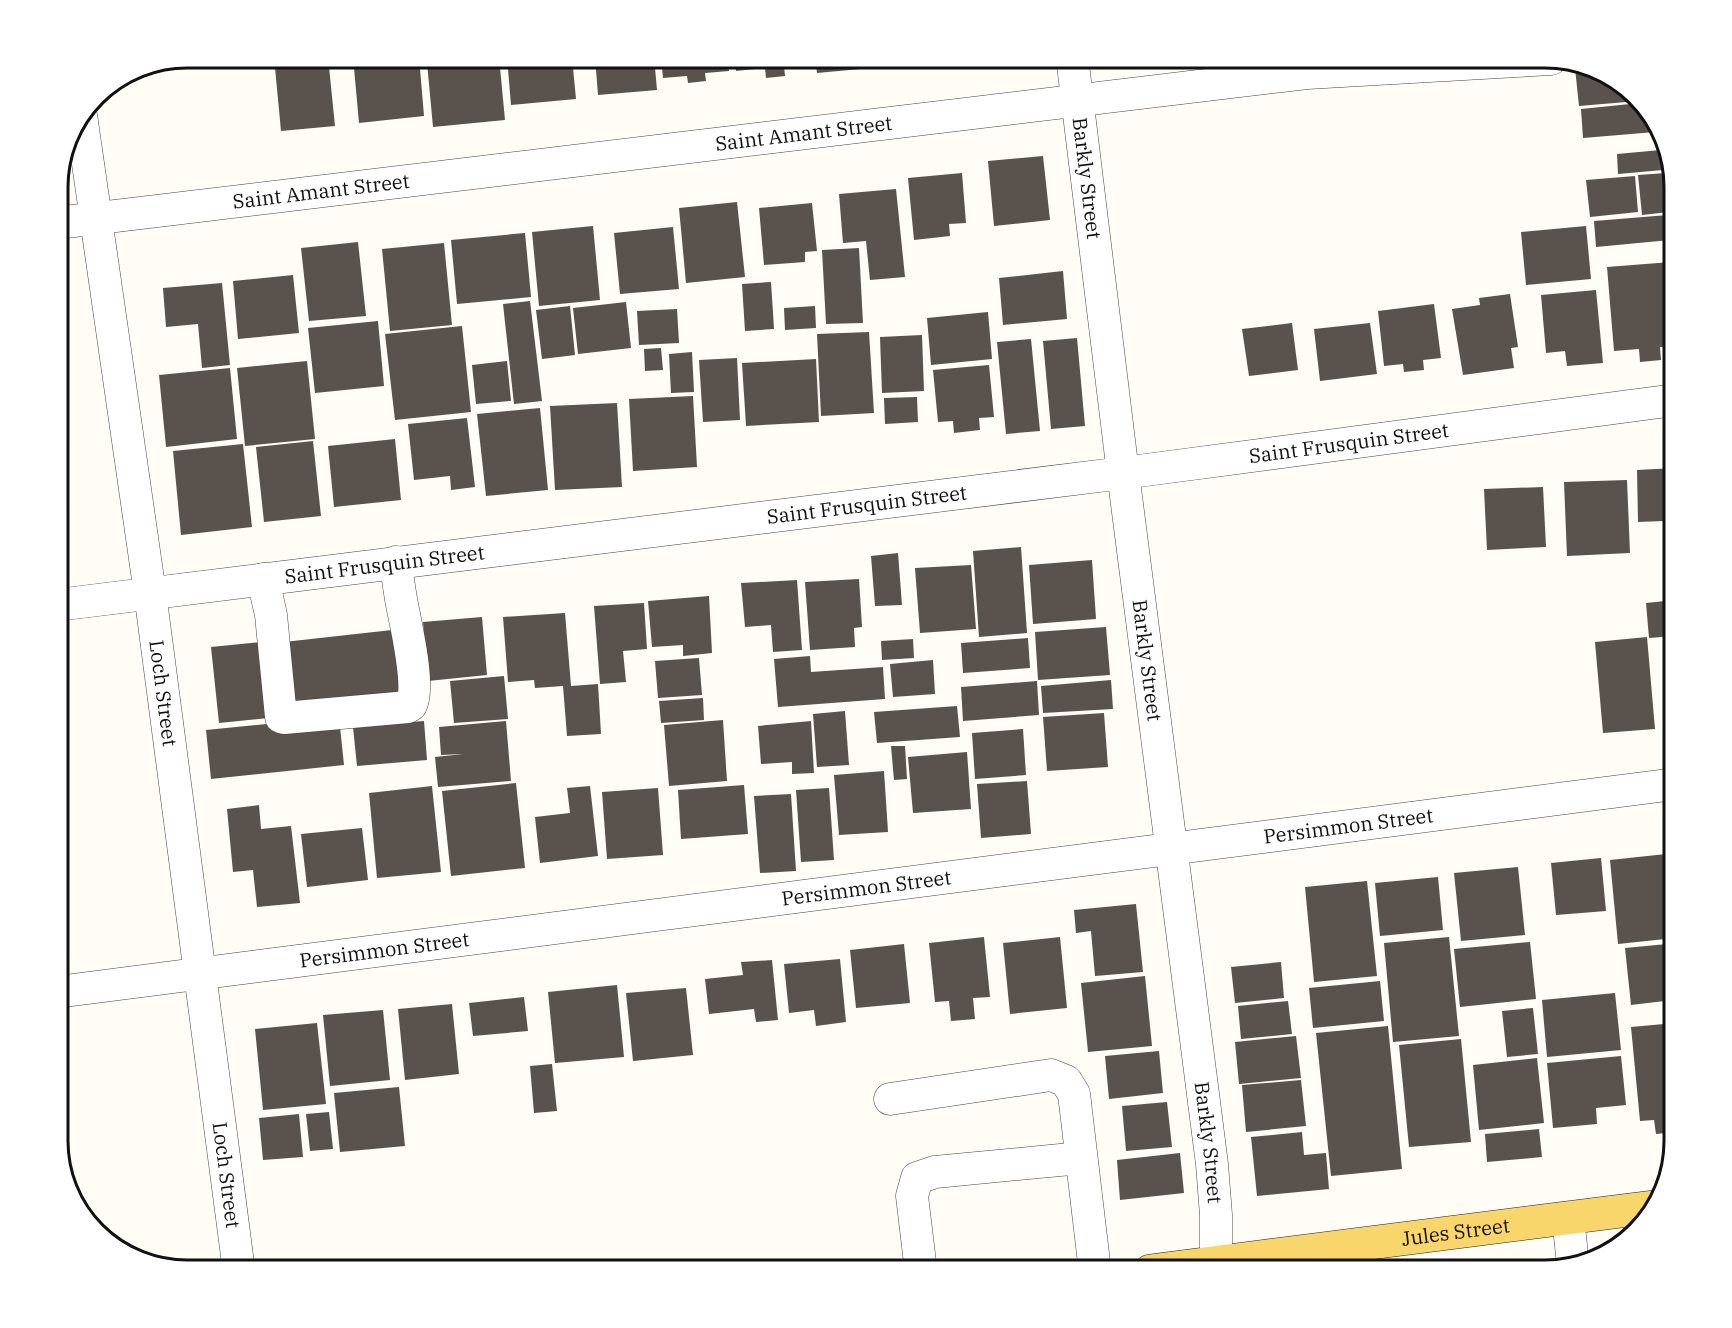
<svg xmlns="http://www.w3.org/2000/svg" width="1732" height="1328" viewBox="0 0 1732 1328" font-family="'IBM Plex Serif',serif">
<rect width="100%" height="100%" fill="#fffdf5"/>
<g fill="#5a524d">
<path d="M274,57H328L335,126L281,131Z"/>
<path d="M353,57H419L424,116L359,123Z"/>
<path d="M490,57H499L505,120L433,127L427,63Z"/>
<path d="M507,57H572L576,99L511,105Z"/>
<path d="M595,57H654L657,90L598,95Z"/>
<path d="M661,57H728L729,71L705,73L706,81L688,83L687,76L663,78Z"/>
<path d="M734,57H802L803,64L784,66L785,76L766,78L765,68L736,71Z"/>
<path d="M815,57H881L882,67L817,73Z"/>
<path d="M1575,68L1624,84L1638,101L1579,106Z"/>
<path d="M1640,103L1654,120L1655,132L1583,138L1581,109Z"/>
<path d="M1661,150L1663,170L1618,174L1617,154Z"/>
<path d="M1043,156L1050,220L994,226L988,161Z"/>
<path d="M962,173L966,223L949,224L950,236L914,240L908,178Z"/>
<path d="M1666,173L1669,212L1642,215L1638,175Z"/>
<path d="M1635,176L1638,212L1590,217L1586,180Z"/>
<path d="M896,189L905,277L870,280L866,241L843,243L839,194Z"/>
<path d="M737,202L745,277L686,283L679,208Z"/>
<path d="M812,203L817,251L805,252V262L764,265L759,208Z"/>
<path d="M1668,215L1670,240L1596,247L1594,221Z"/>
<path d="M593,226L600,300L539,306L532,232Z"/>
<path d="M1586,226L1591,279L1526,285L1521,232Z"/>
<path d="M673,227L679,289L620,294L614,233Z"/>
<path d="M525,233L531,297L457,304L451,240Z"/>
<path d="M358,242L366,316L309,321L301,248Z"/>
<path d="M444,243L452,325L390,331L382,249Z"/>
<path d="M859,248L863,323L826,324L822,250Z"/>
<path d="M1671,262L1675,311V346L1660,347L1661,360L1640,362L1639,349L1614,351L1607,267Z"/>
<path d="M1063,271L1067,319L1003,325L999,278Z"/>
<path d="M293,275L299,333L238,339L233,281Z"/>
<path d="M771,282L774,329L745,331L742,284Z"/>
<path d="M222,283L230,365L202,368L198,324L166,327L163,288Z"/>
<path d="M1596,290L1603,363L1567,366L1565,351L1546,353L1541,295Z"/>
<path d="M1510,294L1518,347L1511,348L1514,368L1463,375L1452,309L1480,305L1479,298Z"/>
<path d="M530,301L542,401L514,404L503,304Z"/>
<path d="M626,302L631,348L578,354L573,308Z"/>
<path d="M1434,304L1441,358L1423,360L1424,370L1404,372L1403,364L1384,366L1378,311Z"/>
<path d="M570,306L575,355L542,359L536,310Z"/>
<path d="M815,306L816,328L785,330L784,308Z"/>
<path d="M677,309L679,343L639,345L637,311Z"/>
<path d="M988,312L992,359L931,365L927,318Z"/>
<path d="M378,321L384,386L315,393L308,328Z"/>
<path d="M1292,323L1298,370L1249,376L1242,329Z"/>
<path d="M1370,323L1377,374L1320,381L1314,329Z"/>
<path d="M462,326L471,412L395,420L385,334Z"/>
<path d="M869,332L874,413L821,416L817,334Z"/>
<path d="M922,335L924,391L882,393L880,337Z"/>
<path d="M1077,338L1085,426L1051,429L1043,341Z"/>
<path d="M1031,339L1040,431L1006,434L997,342Z"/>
<path d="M661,348L663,370L645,371L644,349Z"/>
<path d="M692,352L694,392L671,393L669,354Z"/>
<path d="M737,358L740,420L703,422L699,360Z"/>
<path d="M816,359L819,422L746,426L742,363Z"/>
<path d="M307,361L315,439L245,446L237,368Z"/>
<path d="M507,361L511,401L476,404L472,365Z"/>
<path d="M989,365L994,417L979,418L980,430L954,433L953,421L938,422L933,370Z"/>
<path d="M230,368L237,439L166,447L159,375Z"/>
<path d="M693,396L697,467L633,471L629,399Z"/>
<path d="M917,397L918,422L885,424L884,398Z"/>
<path d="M617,403L622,487L555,490L550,406Z"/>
<path d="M540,408L548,490L486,496L477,414Z"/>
<path d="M467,418L475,487L451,490L450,476L414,480L408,424Z"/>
<path d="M395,439L401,500L334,507L328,446Z"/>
<path d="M313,441L321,516L264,522L256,447Z"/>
<path d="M243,444L252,527L181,535L173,451Z"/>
<path d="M1675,468V532H1664V521L1638,522L1637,470Z"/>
<path d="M1627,480L1630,553L1567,556L1564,482Z"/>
<path d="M1543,487L1546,547L1487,550L1484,489Z"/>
<path d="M1021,547L1027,633L979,637L973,551Z"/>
<path d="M898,553L902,605L875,606L871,556Z"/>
<path d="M1092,560L1096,619L1033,624L1029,565Z"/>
<path d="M971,565L976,629L920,633L915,568Z"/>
<path d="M859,579L862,627L854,628L855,647L810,650L805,582Z"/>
<path d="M797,580L802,650L773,652L771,625L745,627L741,583Z"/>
<path d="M709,596L712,653L683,656V645L652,647L648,601Z"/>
<path d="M1675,600V636L1649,638L1646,603Z"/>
<path d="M644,603L647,649L623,651L626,682L600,684L594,606Z"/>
<path d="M565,613L571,686L598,684L601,734L567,736L563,686L535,688L534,680L508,682L503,617Z"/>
<path d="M482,617L487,675L428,681L423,622Z"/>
<path d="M1106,627L1110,675L1038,680L1035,632Z"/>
<path d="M401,629L409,702L283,715L275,643Z"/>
<path d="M1647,637L1655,729L1603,733L1595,642Z"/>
<path d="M1028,638L1030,668L963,673L961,643Z"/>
<path d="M913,639L914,658L882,660L881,641Z"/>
<path d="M270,641L278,717L219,723L211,647Z"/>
<path d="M810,656L811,672L883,667L885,699L778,707L774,659Z"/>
<path d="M699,658L702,695L658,698L655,661Z"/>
<path d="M933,660L935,694L893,697L890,664Z"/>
<path d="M1668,664H1675V724H1673Z"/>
<path d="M504,676L508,719L454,723L450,681Z"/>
<path d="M1111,680L1113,709L1043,713L1041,686Z"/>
<path d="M1037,681L1039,715L963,721L961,687Z"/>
<path d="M703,698L704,720L661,723L659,701Z"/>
<path d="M957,706L960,737L877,743L874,712Z"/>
<path d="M845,711L849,765L817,767L813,714Z"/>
<path d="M1104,713L1108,767L1047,771L1043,717Z"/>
<path d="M339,717L344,765L211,779L206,730Z"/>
<path d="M723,720L727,781L669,786L664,725Z"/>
<path d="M424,721L427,760L357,766L353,727Z"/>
<path d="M506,721L511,781L438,787L435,757L463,754L441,755L439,727Z"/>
<path d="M811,721L814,773L792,774V762L761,764L758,726Z"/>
<path d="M1023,729L1026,775L975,779L972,733Z"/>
<path d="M891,746H905L907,779L894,780Z"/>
<path d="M967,752L971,809L913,813L908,757Z"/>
<path d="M884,771L888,832L839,835L834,775Z"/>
<path d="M1027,781L1031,834L981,838L977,784Z"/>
<path d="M516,783L525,868L451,876L442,791Z"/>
<path d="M744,785L748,834L681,839L678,790Z"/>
<path d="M432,786L441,872L377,878L369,793Z"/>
<path d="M590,786L598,856L540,863L535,817L570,813L567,788Z"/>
<path d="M658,788L663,855L607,859L602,792Z"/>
<path d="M829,788L834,860L801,862L796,790Z"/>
<path d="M791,794L796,871L760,873L754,796Z"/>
<path d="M259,805L261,829L291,826L300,903L257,907L253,870L233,872L227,809Z"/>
<path d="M362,828L368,880L307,887L301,834Z"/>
<path d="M1666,854L1675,938L1618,944L1610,860Z"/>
<path d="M1601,858L1606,911L1556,915L1551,863Z"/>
<path d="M1518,867L1525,935L1461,941L1454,873Z"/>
<path d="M1438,877L1443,930L1380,936L1375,883Z"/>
<path d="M1367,881L1377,976L1314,982L1305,887Z"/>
<path d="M1136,904L1143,972L1095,976L1091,931L1076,933L1074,910Z"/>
<path d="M984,937L990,997L973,998L975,1019L951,1021L949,1001L935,1002L929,943Z"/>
<path d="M1060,937L1067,1008L1010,1014L1003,943Z"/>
<path d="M1449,937L1459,1036L1393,1042L1384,943Z"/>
<path d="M1530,942L1536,999L1460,1007L1454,949Z"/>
<path d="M904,944L910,1003L856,1008L850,950Z"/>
<path d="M1667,944L1673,1000L1631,1005L1625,948Z"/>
<path d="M840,959L846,1022L816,1026L814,1010L789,1013L784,964Z"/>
<path d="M772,960L778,1020L756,1022L754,1009L709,1014L705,979L743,975L741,962Z"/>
<path d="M1281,962L1284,998L1235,1003L1231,967Z"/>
<path d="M1145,976L1152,1046L1088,1052L1081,983Z"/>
<path d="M1380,981L1384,1021L1313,1028L1309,988Z"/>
<path d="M617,985L624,1057L555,1063L548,992Z"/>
<path d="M686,988L693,1055L633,1061L626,993Z"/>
<path d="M1615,993L1621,1050L1547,1057L1542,1000Z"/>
<path d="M524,997L528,1031L473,1036L469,1003Z"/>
<path d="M1288,1001L1292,1034L1241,1039L1238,1006Z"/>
<path d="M452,1004L459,1074L405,1080L398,1009Z"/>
<path d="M1533,1008L1538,1054L1507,1057L1502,1011Z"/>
<path d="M383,1010L390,1080L330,1086L323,1015Z"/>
<path d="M317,1023L326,1104L263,1110L255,1029Z"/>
<path d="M1675,1023V1132L1656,1134L1654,1120L1640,1121L1631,1027Z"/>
<path d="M1388,1026L1402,1169L1331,1176L1316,1033Z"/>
<path d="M1296,1036L1301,1078L1239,1084L1235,1042Z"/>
<path d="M1461,1039L1471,1142L1409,1147L1399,1045Z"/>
<path d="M1159,1051L1163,1093L1109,1099L1105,1056Z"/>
<path d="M1621,1056L1626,1105L1596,1108L1597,1124L1553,1128L1547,1063Z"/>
<path d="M1537,1058L1544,1123L1479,1130L1473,1065Z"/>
<path d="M552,1064L557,1111L534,1113L530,1066Z"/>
<path d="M1301,1080L1306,1126L1246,1132L1242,1085Z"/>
<path d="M399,1087L405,1146L340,1152L334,1093Z"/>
<path d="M1167,1102L1172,1147L1126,1151L1122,1106Z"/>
<path d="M329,1112L333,1149L310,1151L306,1114Z"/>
<path d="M299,1114L303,1157L263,1160L259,1118Z"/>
<path d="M1539,1129L1542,1157L1487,1162L1485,1134Z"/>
<path d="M1302,1132L1304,1155L1326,1153L1329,1189L1257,1196L1251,1137Z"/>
<path d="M1180,1153L1184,1193L1120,1200L1117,1160Z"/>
</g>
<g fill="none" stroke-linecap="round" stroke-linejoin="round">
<g stroke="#444" stroke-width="33">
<g id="minor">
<path id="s1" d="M1072,57L1123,473L1212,1164L1216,1215V1271"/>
<path id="s2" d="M81,115L150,593L239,1271"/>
<path id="s3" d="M57,223L1307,73L1551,59"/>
<path d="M263,579L271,615L281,717L284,718L408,707L411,705C421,686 405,622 401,599C399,587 397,574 396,562"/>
<path id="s4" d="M57,605L1123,473L1675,400"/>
<path id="s5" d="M57,992L1675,784"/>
<path d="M890,1099L1051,1075L1066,1081L1074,1094L1095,1271"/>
<path d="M1568,1218L1573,1264"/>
<path d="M921,1271L912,1196L917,1178L935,1172L1081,1158"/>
</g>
</g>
<g stroke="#222" stroke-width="34">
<g id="major">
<path id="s6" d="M1150,1271L1653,1207"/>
</g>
</g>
<use href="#minor" stroke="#fff" stroke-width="32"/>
<use href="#major" stroke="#f9d66b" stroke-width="33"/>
</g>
<g text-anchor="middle" stroke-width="6" stroke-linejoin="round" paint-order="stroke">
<g font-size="20" fill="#111" stroke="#fff">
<text dy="7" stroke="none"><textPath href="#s3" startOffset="752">Saint Amant Street</textPath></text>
<text dy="7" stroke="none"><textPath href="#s1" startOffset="122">Barkly Street</textPath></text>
<text dy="7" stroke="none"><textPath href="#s3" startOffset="266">Saint Amant Street</textPath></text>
<text dy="7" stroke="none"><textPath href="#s4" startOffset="1302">Saint Frusquin Street</textPath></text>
<text dy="7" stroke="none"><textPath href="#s4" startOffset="816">Saint Frusquin Street</textPath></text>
<text dy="7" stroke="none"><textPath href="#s4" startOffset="330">Saint Frusquin Street</textPath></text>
<text dy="7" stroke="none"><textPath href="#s1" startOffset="608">Barkly Street</textPath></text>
<text dy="7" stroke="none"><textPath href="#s2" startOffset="584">Loch Street</textPath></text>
<text dy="7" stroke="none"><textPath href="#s5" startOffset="1302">Persimmon Street</textPath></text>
<text dy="7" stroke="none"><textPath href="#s5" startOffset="816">Persimmon Street</textPath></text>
<text dy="7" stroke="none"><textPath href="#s5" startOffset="330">Persimmon Street</textPath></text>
<text dy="7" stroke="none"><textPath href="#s1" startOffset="1094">Barkly Street</textPath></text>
<text dy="7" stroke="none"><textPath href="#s2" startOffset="1070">Loch Street</textPath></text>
<text dy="7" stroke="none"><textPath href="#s6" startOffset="308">Jules Street</textPath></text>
</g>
</g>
<path d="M0 0H1732V1328H0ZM187 68H1545A119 119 0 0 1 1664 187V1141A119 119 0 0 1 1545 1260H187A119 119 0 0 1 68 1141V187A119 119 0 0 1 187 68Z" fill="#fff" fill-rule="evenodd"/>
<path fill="none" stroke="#111" stroke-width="3" d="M187 68H1545A119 119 0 0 1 1664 187V1141A119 119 0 0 1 1545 1260H187A119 119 0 0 1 68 1141V187A119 119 0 0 1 187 68Z"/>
</svg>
